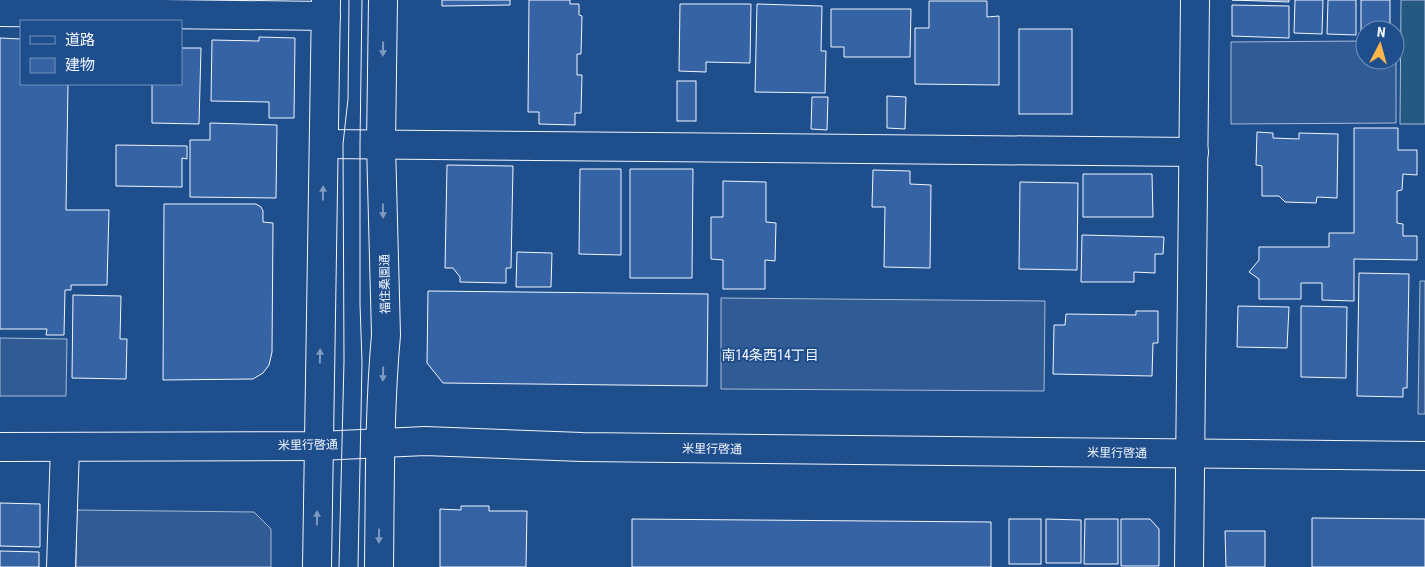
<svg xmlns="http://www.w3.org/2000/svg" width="1425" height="567" viewBox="0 0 1425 567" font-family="'Roboto Condensed','Noto Sans JP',sans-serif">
<rect width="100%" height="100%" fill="#1f4e8c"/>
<path fill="#245a82" stroke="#a8bbd7" d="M1401,0H1425V124H1400Z"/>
<g fill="#305b95" stroke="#a8bbd7">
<path d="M1365,41V60H1395V41H1396V123L1231,124V42Z"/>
<path d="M1420,281H1425V414H1418Z"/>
<path d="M721,298L1045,301L1044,391L721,389Z"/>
<path d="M0,338L67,339L66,396H0Z"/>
<path d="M77,510L254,512L271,529V567H76Z"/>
</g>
<g fill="#3563a3" stroke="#f2f6ff">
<path d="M442,0H510V5L442,6Z"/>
<path d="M529,0H570V4H579V15L582,16L581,54H577V75H582L581,113H575V125L539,124V112H528Z"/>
<path d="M1232,0H1289V2Z"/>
<path d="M1295,0H1323L1322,34L1294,33Z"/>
<path d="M1328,0H1356V35L1327,34Z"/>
<path d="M1361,0H1390V30H1365V34H1361Z"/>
<path d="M929,1H987V17L999,16V85L915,84V28H929Z"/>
<path d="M680,4H751L750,63L706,62V72L679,71Z"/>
<path d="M757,4L822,6L821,51H826L825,93L755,92Z"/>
<path d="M1232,5L1289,6V38L1232,36Z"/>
<path d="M831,9H911L910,57H844V47H831Z"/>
<rect x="1019" y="29" width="53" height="85"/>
<path d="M259,37L295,38L294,118H269V102L211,101L212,40L259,41Z"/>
<path d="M0,38L21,39V84H68L66,210H109L107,285H71V290H65L64,335H46L47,329H0Z"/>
<path d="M181,48H201L199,124L152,123V84H181Z"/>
<rect x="677" y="81" width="19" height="40"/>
<path d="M887,96L906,97L905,129L887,128Z"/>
<path d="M812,97H828L827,130L811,129Z"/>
<path d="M210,123L277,125L276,198L190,197V140H210Z"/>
<path d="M1354,128H1398V150H1417V175L1403,174L1402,190L1397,191V223L1403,224V236H1417V260L1354,259V301L1322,300V283H1301V299H1259V279L1249,272L1259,260V247H1329V233H1354Z"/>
<path d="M1257,132L1273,133V138L1299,139V133L1338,134L1337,198L1317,197L1316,203L1285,202L1279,196H1262V166L1256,165Z"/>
<path d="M116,145L187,146V159L182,158V187L116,186Z"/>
<path d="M447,165L513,166L511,268H506V283L460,282V277L453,268H445Z"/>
<path d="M580,169H621V255L579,254Z"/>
<path d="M630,169H693L692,278H630Z"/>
<path d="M873,170L910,171V184L931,185L930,268L884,267L885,207H872Z"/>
<path d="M1083,174H1152L1153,217H1083Z"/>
<path d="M723,181L766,182V222L776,223L775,261L765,260V289H723V260L711,259V217H723Z"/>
<path d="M1020,182L1078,183L1077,270L1019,269Z"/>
<path d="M164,204H256L261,207L263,211V222L273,223L272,352L269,365L263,373L253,379L163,380Z"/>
<path d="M1082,235L1164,237L1163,254H1155V273L1134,272V282H1081Z"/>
<path d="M517,252L552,253L551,287H516Z"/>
<path d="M1359,273L1409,274L1407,388H1403V397L1357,396Z"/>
<path d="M428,291L708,294L707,386L443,383L427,363Z"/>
<path d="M73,295L121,296L120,339H127L126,379L72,378Z"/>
<path d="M1238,306L1289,307L1287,348L1237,347Z"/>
<path d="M1301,306L1347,307L1346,378L1301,377Z"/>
<path d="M1136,311H1158V343H1153L1152,376L1053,374L1054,325H1065L1066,314L1136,315Z"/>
<path d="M0,503L40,504V547L0,546Z"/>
<path d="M461,506H489V511H527L526,567H440V509L461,510Z"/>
<path d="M1312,518L1425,519V567H1312Z"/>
<path d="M632,519L991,522V567H632Z"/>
<rect x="1009" y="519" width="32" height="45"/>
<path d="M1046,519L1081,520V563H1046Z"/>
<path d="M1085,519H1118V564H1084Z"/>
<path d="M1121,519H1150L1159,529V566H1121Z"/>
<path d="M1225,531H1265V567H1226Z"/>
<path d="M0,551L39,552V567H0Z"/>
</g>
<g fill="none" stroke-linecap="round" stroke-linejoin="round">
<g stroke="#f2f6ff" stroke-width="30">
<g id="street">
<path d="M0,12L326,16"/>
<path d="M324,144L1194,152"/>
<path d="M61,567L65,447"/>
<path d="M1189,567L1195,0"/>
</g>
</g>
<g stroke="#f2f6ff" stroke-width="30">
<g id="secondary">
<path d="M0,447L319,446L425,441L582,447L1425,456"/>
<path d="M317,567L326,0"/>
<path d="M379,567C380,490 379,412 386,335L381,144L383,0"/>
</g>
</g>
<use href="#street" stroke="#1f4e8c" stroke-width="28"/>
<use href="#secondary" stroke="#1f4e8c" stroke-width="28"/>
<g stroke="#f2f6ff" stroke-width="1">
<path d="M339,567L344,361L343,144L348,99L349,0"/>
<path d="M358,567L362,362L360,304V144L362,0"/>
</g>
</g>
<defs><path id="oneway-solid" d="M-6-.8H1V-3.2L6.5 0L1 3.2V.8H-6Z" transform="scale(1.25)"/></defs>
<g fill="#7e9ac0">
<use href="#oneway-solid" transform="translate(383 49) rotate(91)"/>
<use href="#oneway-solid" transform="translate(323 193) rotate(-89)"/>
<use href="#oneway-solid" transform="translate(383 211) rotate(89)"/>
<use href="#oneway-solid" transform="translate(320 356) rotate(-89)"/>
<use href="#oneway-solid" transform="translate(383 374) rotate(92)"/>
<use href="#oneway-solid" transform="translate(317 518) rotate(-89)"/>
<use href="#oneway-solid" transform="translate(379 536) rotate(91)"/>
</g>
<g text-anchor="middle" stroke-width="4" stroke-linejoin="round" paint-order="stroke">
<g font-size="12" fill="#f2f6ff" stroke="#1f4e8c">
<text transform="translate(385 284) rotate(-91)" y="4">福住桑園通</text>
<text transform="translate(308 445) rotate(-1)" y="4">米里行啓通</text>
<text transform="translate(712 449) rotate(1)" y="4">米里行啓通</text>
<text transform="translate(1117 453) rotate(1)" y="4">米里行啓通</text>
</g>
<g font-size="14" fill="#f2f6ff" stroke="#1f4e8c">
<text x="770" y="360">南14条西14丁目</text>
</g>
</g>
<rect x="20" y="20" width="162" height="65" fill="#1f4e8c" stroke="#7391ba"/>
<rect x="30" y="36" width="25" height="8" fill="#1f4e8c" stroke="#7391ba"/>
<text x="65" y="45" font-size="15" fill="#f2f6ff">道路</text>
<rect x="30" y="58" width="25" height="15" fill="#3563a3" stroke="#7391ba"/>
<text x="65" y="70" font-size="15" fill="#f2f6ff">建物</text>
<g transform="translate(1380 45) rotate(6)"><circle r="24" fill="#1f4e8c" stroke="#7391ba"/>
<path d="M0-4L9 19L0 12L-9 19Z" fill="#ffb74d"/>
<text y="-8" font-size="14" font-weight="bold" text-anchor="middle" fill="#f2f6ff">N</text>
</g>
</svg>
